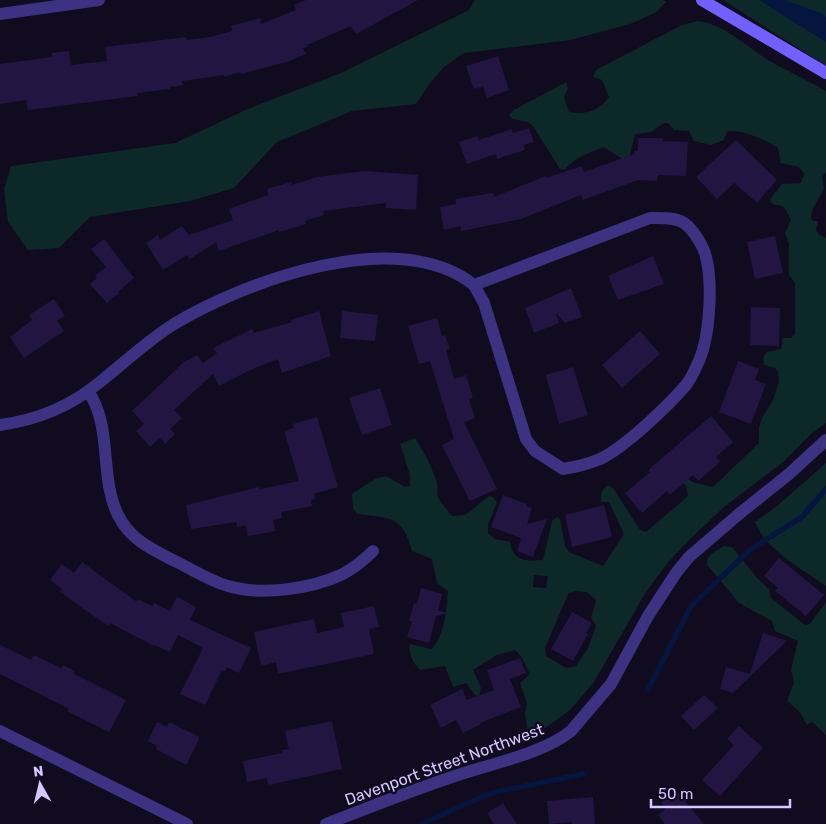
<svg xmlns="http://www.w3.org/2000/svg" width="826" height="824" viewBox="0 0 826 824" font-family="Rubik,sans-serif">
<rect width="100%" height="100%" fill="#100b1f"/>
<g fill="#0d2829" fill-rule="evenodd">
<path d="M475,0H663L666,2L656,12L633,23L571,40L464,53L444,67L431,82L416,104L352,111L277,142L234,188L190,201L90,217L59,248L28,250L8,222L4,189L11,166L175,143L250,108L341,73L469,10Z"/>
<path d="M723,0H826V66Z"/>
<path d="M698,21C724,24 746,46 768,60C787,71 807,80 826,91V172L822,177L824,189L812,210L811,218L813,221H818L816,230L819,235L826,238V423L812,433L783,462L724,507L687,542L666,565L646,592L594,682L570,710L537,734L530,736L528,734L525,714L527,703L520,683L530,674L521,656L515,650L497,655L473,670L481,688L479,696L475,695L466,683L453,687L445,666L420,670C413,663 408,654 410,644L431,649C444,638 447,608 448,591L437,583L432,559L412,551C403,515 389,518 357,514L353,508L352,494L375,479L386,476L405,487L410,486V475L400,444L415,438L428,460L437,482L438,498L452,516L465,515L489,496L493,497L497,502L488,525V533L495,539L510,542C514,562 525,561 543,560L552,521L557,517L560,519L565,546L569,552L603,566L624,534L609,502H601C600,494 602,489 608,485L613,488L640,530L646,532L688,496L686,486L668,468L674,462L692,482L713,487L759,443V428L762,418L773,400L779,382L778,372L775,368L764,365L763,357L767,352L781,349L783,338H791L795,334V283L789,275V244L785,233L791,220C787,212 785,204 775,205L770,202L771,198L782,184L801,183L804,174L799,167L781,163L778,148C768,141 738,127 727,132L724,140L711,145L694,141L689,131L674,130L668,123H664L651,132L635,134L629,159H622L604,147C589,152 575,158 564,170L560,169L533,126L528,122L512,119L509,115L514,110L566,82L568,88L564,97L569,112C585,115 599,111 609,97L602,80L593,77L596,70L682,25ZM534,575L548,576L546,588L533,587ZM575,591L587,592L596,600L591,617L596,626L588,648L576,666L566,668L546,656L545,648L568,594Z"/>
<path d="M826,463V586C803,570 765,549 755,522L777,506Z"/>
<path d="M724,546L732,547L758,579L769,589L771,598L805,625L810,624L826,602V735L812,722L807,725L800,712L787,701L794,682L791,670L798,641L775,631L772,621L739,603L708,566L707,560L711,554Z"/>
</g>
<path fill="#05153d" d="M759,0H784L821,13L826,17V42Z"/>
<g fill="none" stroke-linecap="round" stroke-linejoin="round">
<g stroke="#05153d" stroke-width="5.5">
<path d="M648,690L691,606L751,549L802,517L826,489"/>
<path d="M421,824L491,793L584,774"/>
</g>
</g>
<g fill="#221541">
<path d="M306,0H418L356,34L351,26L307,45L308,47L303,48L306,54L290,61L241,74L240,72L224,77V75L182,81L183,85L170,87V89L137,93L138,96L28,110L26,100L0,104V64L52,57V53L69,51L71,65L107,61L105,47L186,37L187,40L210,37L232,31L231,26L260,18L261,24L296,10L294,5Z"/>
<path d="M498,56L509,90L487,98L483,86L474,89L466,66Z"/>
<path d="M529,128L534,142L524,145L525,150L497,159L496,154L467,164L459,142L477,136L479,140L512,129L513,133Z"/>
<path d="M638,138H663L662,141L688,142L686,176L658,175L657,181L638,180L583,200L581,195L521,219L461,231V226L444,230L440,207L456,204L455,199L493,193L494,197L546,176V178L582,166L584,172L634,154L635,151H638Z"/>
<path d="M736,140L777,180L757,203L734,183L717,199L696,177Z"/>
<path d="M365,171L418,175L416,210L386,208V203L323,211L324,215L305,221L306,224L279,232V230L219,251L216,242L190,259L187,255L163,270L146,243L158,235L160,240L182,226L189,235L233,220L229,209L268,195L267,189L291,182L292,185L317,177Z"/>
<path d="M775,236L783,273L755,279L747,242Z"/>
<path d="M104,239L134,278L118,292L119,293L107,303L90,284L97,278L95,276L106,267L91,249Z"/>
<path d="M653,256L664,284L618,300L608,276Z"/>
<path d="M571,288L582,317L565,323L556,313L559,323L534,333L525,308Z"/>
<path d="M54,299L65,316L57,321L64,331L24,358L10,337L32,320L29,315Z"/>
<path d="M751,307L780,308L779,346L750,345Z"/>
<path d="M319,311L331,356L282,373L278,359L250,370L219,386L213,374L174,410L182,418L170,429L175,434L165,444L160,438L150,447L136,431L144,424L132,411L184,362L197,355L203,363L217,353L213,348L252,329L254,333L292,322L291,320Z"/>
<path d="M342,311L378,315L375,341L340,338Z"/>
<path d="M437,318L442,336L445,335L450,349L446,350L454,379L466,375L473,398L469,399L475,418L464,422L497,489L470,501L442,445L454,439L430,361L419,364L408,326Z"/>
<path d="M640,331L660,354L622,388L602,365Z"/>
<path d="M738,361L759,369L755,380L766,384L751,424L719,412Z"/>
<path d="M573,367L588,415L559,424L546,375Z"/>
<path d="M380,388L392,425L362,435L349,398Z"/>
<path d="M711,416L733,442L716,457L720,462L698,481L693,475L670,495L667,491L642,513L625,493L650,472L648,470Z"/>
<path d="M317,417L338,487L314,494L315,499L311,500L312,506L281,512L282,518L273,520L275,531L248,536L245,525L237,527L236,522L191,529L186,505L259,487L260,489L299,481L284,431L294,428L293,424Z"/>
<path d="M503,495L527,504L526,506L532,508L527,524L547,519L533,557L517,551L521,538L491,527Z"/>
<path d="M604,505L612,537L572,547L565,515Z"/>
<path d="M779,558L824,595L806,616L775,591L778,588L764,576Z"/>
<path d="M82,562L137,602L138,599L152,606L154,603L170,611L177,597L196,607L190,620L251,648L239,673L227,667L224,672L222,670L205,705L180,694L203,648L178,635L170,652L155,645L154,646L110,623L108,626L60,592L62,589L50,580L62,564L74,573Z"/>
<path d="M421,588L442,594L438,610L447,613L436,616L429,643L407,637L412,621H409L414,603L417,604Z"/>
<path d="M374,606L379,627L369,629L374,654L278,674L276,662L261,666L254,632L314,619L317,633L344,627L341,613Z"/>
<path d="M572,612L592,623L586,633L588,634L573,661L551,649Z"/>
<path d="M763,633L787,641L733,693L720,689L726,667L750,674Z"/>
<path d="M0,645L31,660L34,655L61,668L63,665L75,671L74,674L126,700L109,732L67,711L69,709L0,674Z"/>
<path d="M520,658L526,673L510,679L521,707L480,723L481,724L463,733L456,720L441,728L430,705L462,689L467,700L494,690L487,670Z"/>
<path d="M704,695L718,708L694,730L681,716Z"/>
<path d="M332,721L342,769L268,785L267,778L247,782L243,761L282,753V750L289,749L285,731Z"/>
<path d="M157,722L167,727L169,722L200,737L186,765L156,749L157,746L148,741Z"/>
<path d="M739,726L763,748L720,796L702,780L734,745L727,739Z"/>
<path d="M676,790L689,806L704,824H665L658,815L666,809L661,802Z"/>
<path d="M593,797L595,824H572V822L549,824L547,801Z"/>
<path d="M503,803L517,824H494L487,813Z"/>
</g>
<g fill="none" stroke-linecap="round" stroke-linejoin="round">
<g stroke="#3c3281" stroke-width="12">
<path d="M0,14L99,0"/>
<path d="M650,218C661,218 675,217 684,223C693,229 704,247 706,257C713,285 710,340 697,365C694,372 690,380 686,385C668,406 624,448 600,459C588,464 576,467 563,469L535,451L526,439L484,303L474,285Z"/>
<path d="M88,391C113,427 99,477 118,515C130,540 153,550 177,562C193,570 210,581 228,586C261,596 311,589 343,574C354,568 364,560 373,551"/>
<path d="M0,425C37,420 71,406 100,382C124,363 147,341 174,324C248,280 398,225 474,285"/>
<path d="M0,731L187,824"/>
<path d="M326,824C368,808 410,791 452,777C488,764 541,755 571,731L611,684L648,616L676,573L689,557L739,514L789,474L826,440"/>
</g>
<path stroke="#715fff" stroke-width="12" d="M702,0L826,73"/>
</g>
<g text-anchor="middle" stroke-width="5" stroke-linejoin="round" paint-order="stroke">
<g font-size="16" fill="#d3c8ff" stroke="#100b1f">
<text transform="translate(444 764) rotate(-20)" y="6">Davenport Street Northwest</text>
</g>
</g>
<g transform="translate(40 784) rotate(352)" stroke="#100b1f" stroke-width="4" paint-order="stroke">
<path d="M0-4L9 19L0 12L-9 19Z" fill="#d3c8ff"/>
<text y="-8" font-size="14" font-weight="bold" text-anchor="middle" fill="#d3c8ff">N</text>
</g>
<path d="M651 799v8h139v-8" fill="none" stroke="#d3c8ff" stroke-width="2.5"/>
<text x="658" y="799" font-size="15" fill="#d3c8ff" stroke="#100b1f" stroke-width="4" paint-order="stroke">50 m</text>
</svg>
